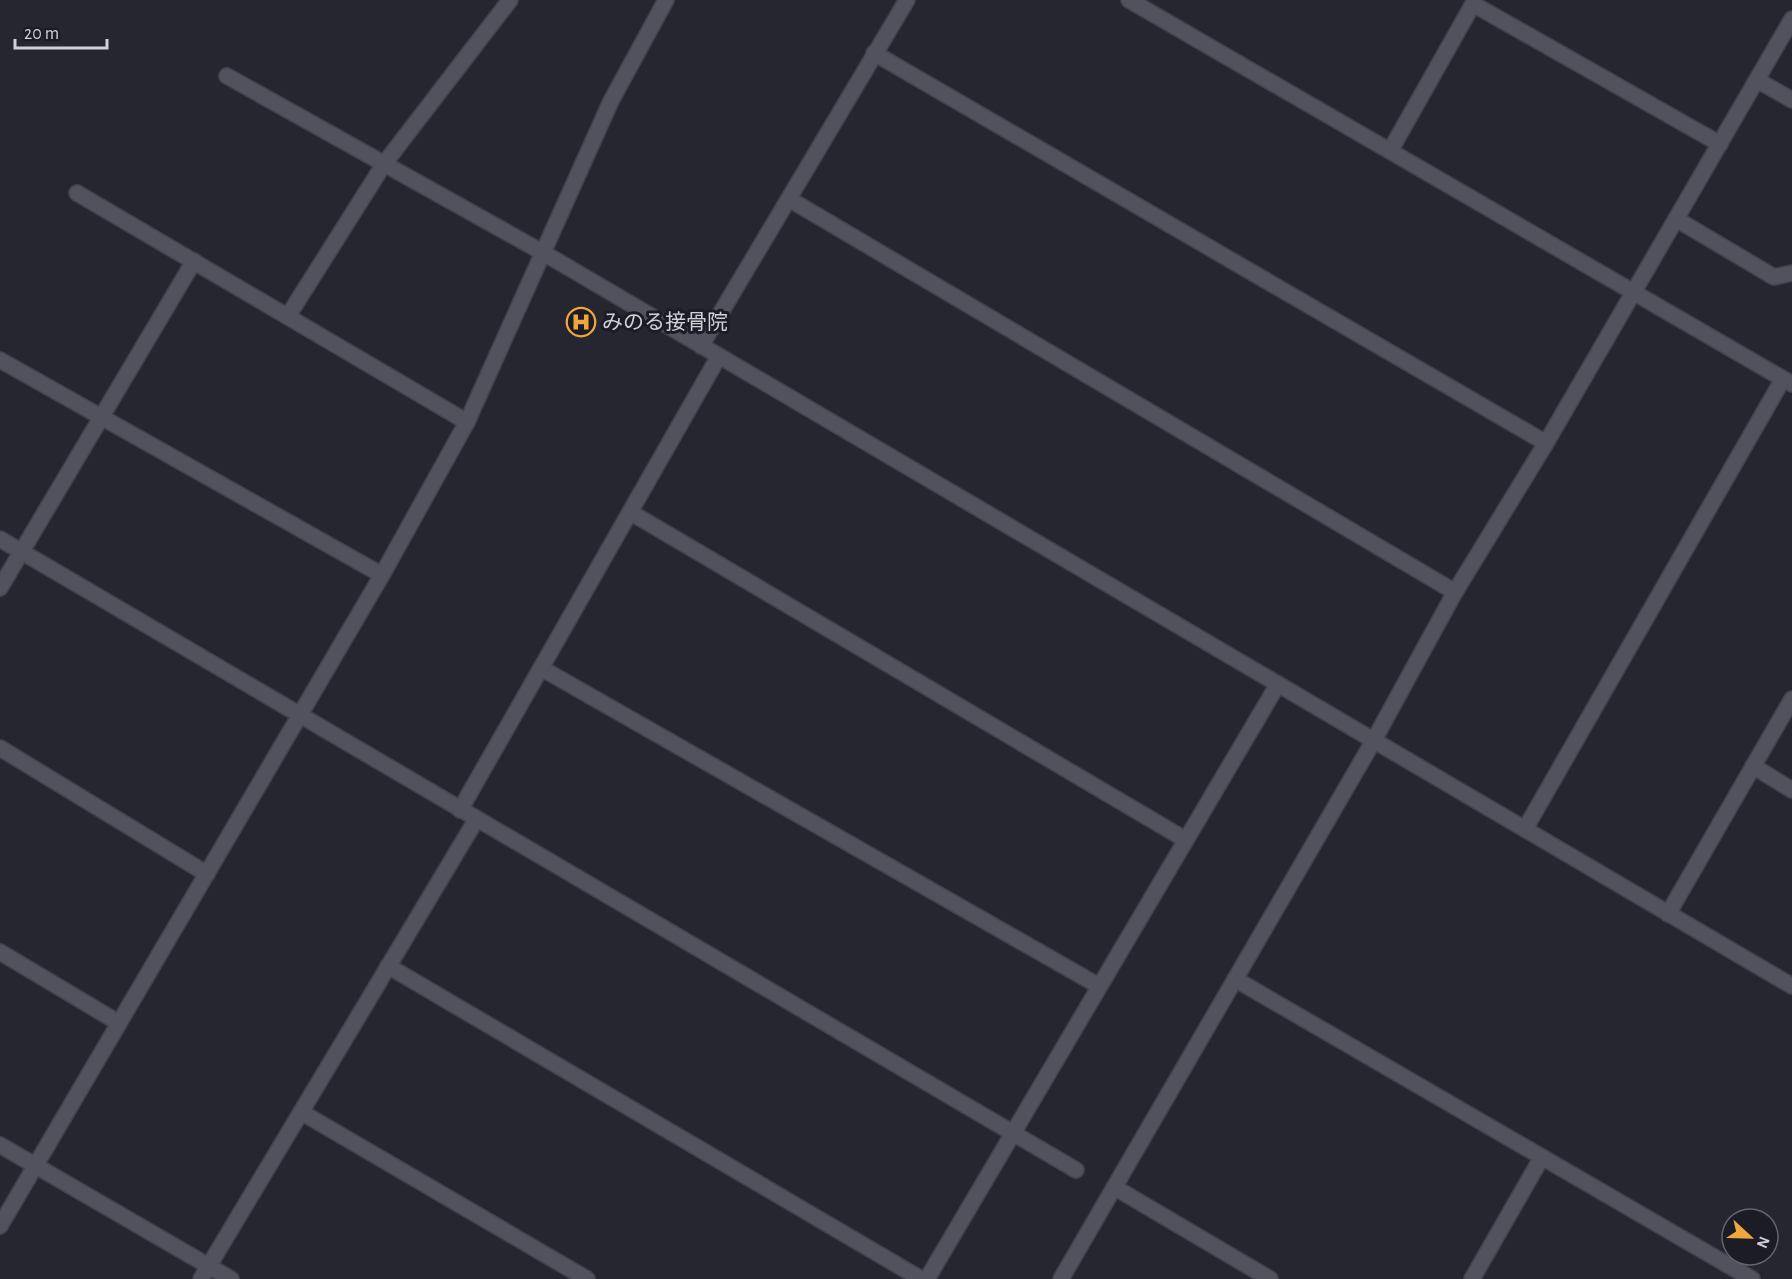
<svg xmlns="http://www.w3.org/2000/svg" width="1792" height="1279" viewBox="0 0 1792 1279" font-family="'Alegreya Sans','Noto Sans JP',sans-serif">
<rect width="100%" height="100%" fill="#252630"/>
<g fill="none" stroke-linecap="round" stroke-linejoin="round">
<g stroke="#41414a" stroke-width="18">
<g id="minor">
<path d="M1129,0L1792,384"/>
<path d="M874,53L1546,443"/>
<path d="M227,76L542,252L1792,986"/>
<path d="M1757,80L1792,100"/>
<path d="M1390,151L1473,4L1720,144"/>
<path d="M77,193L467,422"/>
<path d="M789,199L1455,592"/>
<path d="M1676,219L1774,277L1792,273"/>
<path d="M288,316L384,164L510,0"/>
<path d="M701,346L907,0"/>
<path d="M0,360L382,575"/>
<path d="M630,512L1186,840"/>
<path d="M0,539L1076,1170"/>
<path d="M0,588L194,261"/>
<path d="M541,668L1099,986"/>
<path d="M0,748L207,874"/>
<path d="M1753,766L1792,790"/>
<path d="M460,810L719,356"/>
<path d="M1525,829L1783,379"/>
<path d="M1668,914L1792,699"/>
<path d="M0,952L119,1023"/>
<path d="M388,966L921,1279"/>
<path d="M1235,979L1752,1279"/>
<path d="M301,1112L587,1279"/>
<path d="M0,1145L231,1279"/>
<path d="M1114,1187L1270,1279"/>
<path d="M0,1226L382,575L467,422L611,101L666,0"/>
<path d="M201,1279L476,820"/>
<path d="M927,1279L1278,684"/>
<path d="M1061,1279L1374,740L1455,592L1546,443L1792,19"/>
<path d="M1472,1279L1542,1157"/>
</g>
</g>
<use href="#minor" stroke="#52525e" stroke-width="15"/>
</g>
<defs>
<g id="hospital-ring" transform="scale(1.5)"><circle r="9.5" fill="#1c1c26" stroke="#efa73d" stroke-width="1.5"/><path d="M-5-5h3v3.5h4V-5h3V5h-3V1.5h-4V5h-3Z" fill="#efa73d"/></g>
</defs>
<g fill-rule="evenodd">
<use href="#hospital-ring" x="581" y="322"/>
</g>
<g text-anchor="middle" stroke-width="6" stroke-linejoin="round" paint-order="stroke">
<g font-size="21" fill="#d0d0d7" stroke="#1c1c26" text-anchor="start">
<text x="602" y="329">みのる接骨院</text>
</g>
</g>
<g transform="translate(1750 1237) rotate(112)"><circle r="28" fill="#1c1c26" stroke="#64646d" stroke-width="1.5"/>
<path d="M0-4.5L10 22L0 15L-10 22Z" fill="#efa73d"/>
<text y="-9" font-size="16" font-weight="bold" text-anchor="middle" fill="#d0d0d7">N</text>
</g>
<path d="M15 39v9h92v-9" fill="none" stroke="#d0d0d7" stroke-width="3"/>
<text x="24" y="39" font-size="18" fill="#d0d0d7" stroke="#1c1c26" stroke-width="4.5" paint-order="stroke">20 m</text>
</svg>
